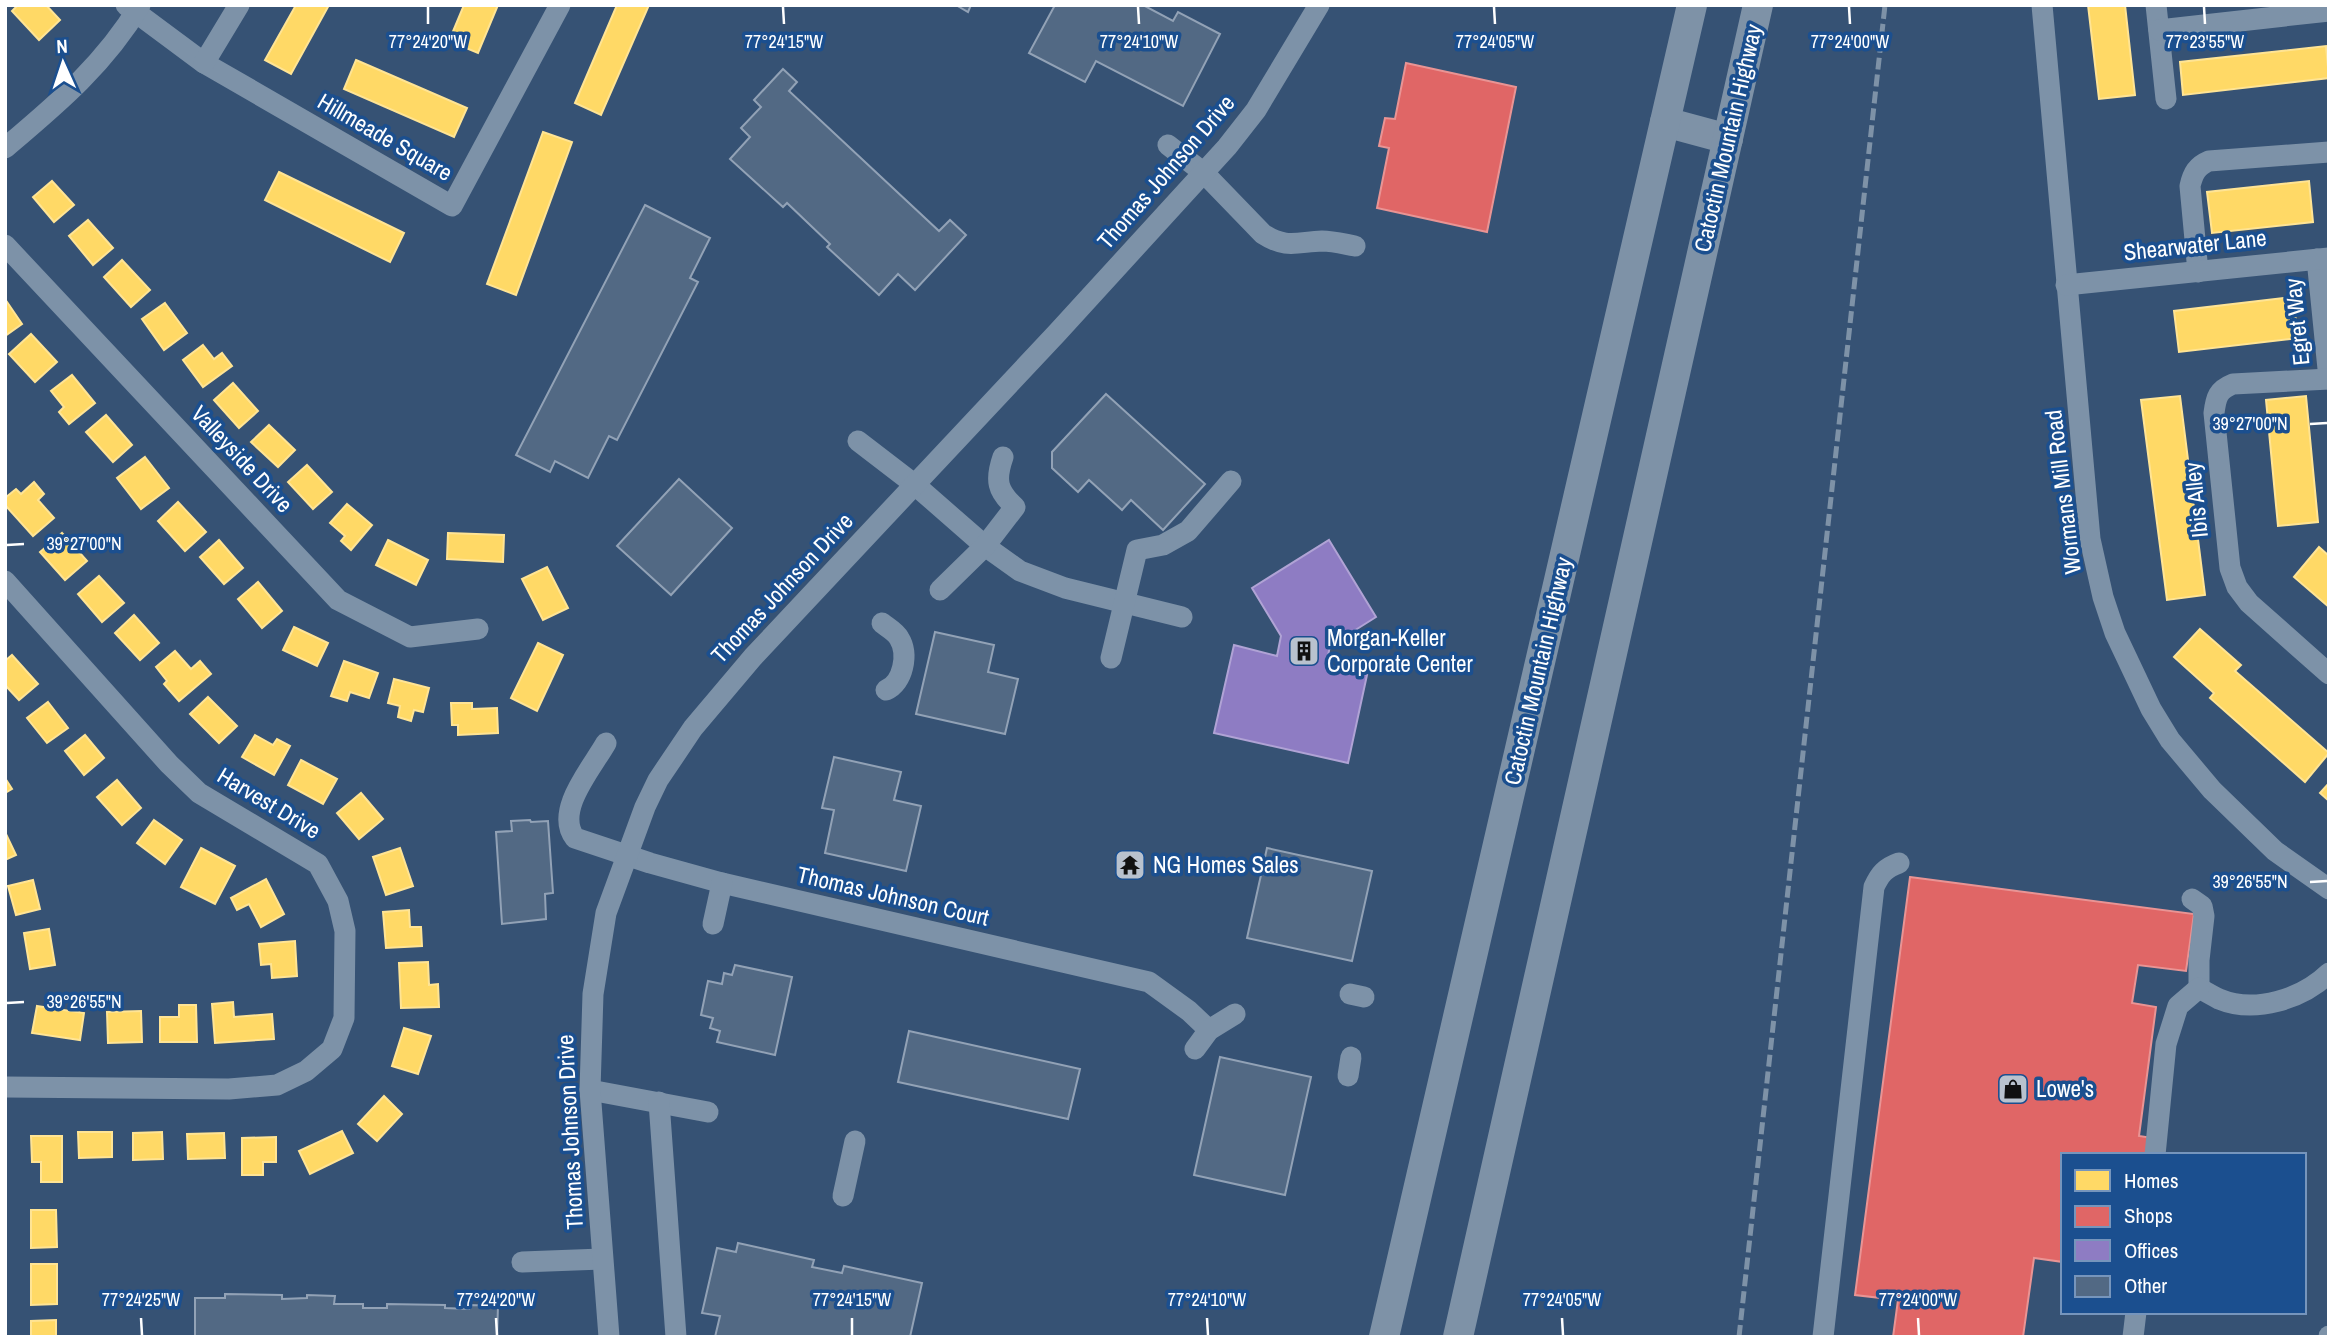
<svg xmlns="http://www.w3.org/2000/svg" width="2334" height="1342" viewBox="0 0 2334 1342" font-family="'Archivo Narrow',sans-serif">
<rect width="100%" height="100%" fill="#365274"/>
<g fill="#ffd966" stroke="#ffe494" stroke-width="2">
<path d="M18,5H46L60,20L39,40L12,11Z"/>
<path d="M296,5H329L291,74L265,60Z"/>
<path d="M464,5H498L478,53L449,41Z"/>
<path d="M617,5H649L601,115L575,103Z"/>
<path d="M2088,5H2125L2135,95L2099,99Z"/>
<path d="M2326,46L2329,78L2183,95L2180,62Z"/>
<path d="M356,60L467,108L454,137L344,89Z"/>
<path d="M543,132L572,142L516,295L487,284Z"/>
<path d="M279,172L404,233L390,262L265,200Z"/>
<path d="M52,181L74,205L54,222L33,197Z"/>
<path d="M2309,181L2313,222L2212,233L2207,192Z"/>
<path d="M88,220L113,248L93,265L69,236Z"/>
<path d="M122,260L150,290L131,307L104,277Z"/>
<path d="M2293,297L2298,338L2179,352L2174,311Z"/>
<path d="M5,299L22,324L5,336Z"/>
<path d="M165,303L187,333L164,350L142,319Z"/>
<path d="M31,334L57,362L35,382L9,354Z"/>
<path d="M203,345L214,359L222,353L232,366L203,387L183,360Z"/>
<path d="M72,375L95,403L69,424L59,412L64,407L51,391Z"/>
<path d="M233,383L258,411L239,428L214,400Z"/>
<path d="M2180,396L2205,595L2167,600L2141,400Z"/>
<path d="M2306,396L2318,522L2278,526L2266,400Z"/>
<path d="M106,415L132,445L113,462L86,432Z"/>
<path d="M269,425L295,450L278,467L251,442Z"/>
<path d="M145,457L169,488L141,509L117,478Z"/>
<path d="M307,465L332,492L313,509L288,482Z"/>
<path d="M34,482L44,494L38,500L54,518L33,536L5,505V498L16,489L21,494Z"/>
<path d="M178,502L206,532L185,551L158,521Z"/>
<path d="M347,504L372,525L351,550L341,541L345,536L330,523Z"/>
<path d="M62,533L87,561L65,580L40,552Z"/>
<path d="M448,533L504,535L503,562L447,559Z"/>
<path d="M219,540L243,568L224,584L200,557Z"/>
<path d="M388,540L428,560L416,585L376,565Z"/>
<path d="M2319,547L2329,556V607L2294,577Z"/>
<path d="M547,567L568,608L543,620L522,579Z"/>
<path d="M99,576L124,603L102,622L78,594Z"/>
<path d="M258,582L282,611L262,628L238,599Z"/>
<path d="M134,615L159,643L140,660L115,633Z"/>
<path d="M294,627L328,643L317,666L283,650Z"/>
<path d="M2200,629L2241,665L2235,671L2329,753L2305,782L2210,698L2214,693L2174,657Z"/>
<path d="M538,643L563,655L537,711L511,698Z"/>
<path d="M175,651L191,669L200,661L211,674L179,701L164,684L167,681L156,667Z"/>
<path d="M12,655L38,684L19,700L5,685V661Z"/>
<path d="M344,661L378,673L369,698L350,692L347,701L331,696Z"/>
<path d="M394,679L429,688L423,712L414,710L411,721L398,717L400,706L388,703Z"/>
<path d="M208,697L237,726L219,743L190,714Z"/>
<path d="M48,702L68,728L47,743L27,718Z"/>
<path d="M451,703H472V709L497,708L498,733L458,735V725H452Z"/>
<path d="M85,735L104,758L84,775L65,751Z"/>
<path d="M255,735L273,745L277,739L290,746L274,775L242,757Z"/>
<path d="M301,760L337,779L323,804L288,785Z"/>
<path d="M5,778L12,789L5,793Z"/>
<path d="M117,780L141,808L122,825L97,797Z"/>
<path d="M2329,783V801L2320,793Z"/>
<path d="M361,793L383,819L359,839L337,813Z"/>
<path d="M154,820L182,840L165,864L137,843Z"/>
<path d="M5,832L16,855L5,860Z"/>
<path d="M201,848L235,866L215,904L181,887Z"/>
<path d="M400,848L413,886L386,895L373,857Z"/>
<path d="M266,879L284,914L261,927L249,904L237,910L231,898Z"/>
<path d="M33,880L40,909L16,915L8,886Z"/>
<path d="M409,910L410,927H421L422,946L386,948L383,912Z"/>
<path d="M49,929L55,965L30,969L24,933Z"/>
<path d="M295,941L297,976L272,978L271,964L261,965L259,944Z"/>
<path d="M428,962L429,985L438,984L439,1007L401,1008L399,963Z"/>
<path d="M233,1002L234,1017L272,1014L274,1039L215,1043L212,1004Z"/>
<path d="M179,1005H196L197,1042H160V1017H179Z"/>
<path d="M37,1006L84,1013L80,1040L32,1033Z"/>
<path d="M141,1011L142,1042L108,1043L107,1012Z"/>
<path d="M404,1028L431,1036L418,1074L392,1066Z"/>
<path d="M384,1096L402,1114L377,1141L358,1124Z"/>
<path d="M342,1131L353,1153L310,1174L299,1151Z"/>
<path d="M78,1132H112V1157L79,1158Z"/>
<path d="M162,1132L163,1159L133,1160V1133Z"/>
<path d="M224,1133L225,1158L188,1159L187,1134Z"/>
<path d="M31,1136H62V1182H41V1162H32Z"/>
<path d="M276,1137V1162H263V1175H242V1138Z"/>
<path d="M31,1210H56L57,1247L31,1248Z"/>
<path d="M31,1264H57V1304L31,1305Z"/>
<path d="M56,1320V1337H31V1321Z"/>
</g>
<g fill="#e06666" stroke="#e99494" stroke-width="2">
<path d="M1406,63L1516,87L1487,232L1377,208L1389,148L1379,146L1385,118L1395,119Z"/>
<path d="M1910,877L2194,914L2186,971L2138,965L2132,1003L2156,1007L2139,1136L2153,1138L2151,1155H2063V1262L2034,1258L2023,1337H1893L1898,1300L1855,1295Z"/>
</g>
<path fill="#8e7cc3" stroke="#b0a3d5" stroke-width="2" d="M1329,540L1376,617L1330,646L1326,665L1367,675L1348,763L1214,733L1234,645L1277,656L1281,636L1252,588Z"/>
<g fill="#526984" stroke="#92a2b6" stroke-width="2">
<path d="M956,5H971L968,12Z"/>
<path d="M1055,5H1143L1173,21L1178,12L1220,34L1183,106L1096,61L1085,82L1029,53Z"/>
<path d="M783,69L797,82L789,91L939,231L950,220L966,235L915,290L898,274L879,295L827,247L830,244L787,203L783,207L730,159L750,137L741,128L761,107L754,100Z"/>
<path d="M645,205L710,238L690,278L698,282L617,440L609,436L588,478L555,461L550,472L516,455Z"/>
<path d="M1106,394L1205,484L1163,530L1131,500L1122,510L1089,480L1078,492L1052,468V452Z"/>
<path d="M679,479L732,528L671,595L617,546Z"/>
<path d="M935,632L994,645L988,672L1018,679L1005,734L916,714Z"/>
<path d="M834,757L901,772L894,800L921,806L906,871L825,853L834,810L822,808Z"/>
<path d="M530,820L531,822L548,821L553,893L545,894L546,919L502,924L496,832L512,831L511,821Z"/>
<path d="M1267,848L1372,871L1352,961L1247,938Z"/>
<path d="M735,965L792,977L775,1055L717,1042L720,1031L710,1028L713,1018L701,1015L708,981L722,984L724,973L732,975Z"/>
<path d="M909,1031L1080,1069L1068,1119L898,1082Z"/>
<path d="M1220,1057L1311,1077L1285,1195L1194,1175Z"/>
<path d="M738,1243L814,1260L812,1267L842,1273L844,1266L922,1283L910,1337H715L720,1316L702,1313L717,1248L736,1252Z"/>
<path d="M225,1294L282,1295V1299L307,1298V1295L335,1296L334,1304H363V1308H387V1304L445,1305V1308L469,1309L470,1305L498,1306L497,1337H195V1298H225Z"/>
</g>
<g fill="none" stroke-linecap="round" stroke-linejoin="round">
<g stroke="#7d92a8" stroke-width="21">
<path d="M126,5L204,63L452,206L560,5"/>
<path d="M2042,5L2090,539L2103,597L2115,633L2151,709L2170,740L2212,790L2275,851L2329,889"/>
<path d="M2156,5L2166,99"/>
<path d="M2159,30L2329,11"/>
<path d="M204,63L239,5"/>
<path d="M1168,145L1204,173L1263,234C1286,249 1297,242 1322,241C1333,241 1344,244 1355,246"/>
<path d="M5,148C57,104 104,65 140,5"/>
<path d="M5,245L338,600L410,637L478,629"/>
<path d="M2317,259L2329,379"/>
<path d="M2198,272L2190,186C2193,173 2197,166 2209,161L2329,152"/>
<path d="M2066,285L2329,258"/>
<path d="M2329,379L2233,384C2218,390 2216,397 2214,413L2230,568L2237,587L2249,603L2329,674"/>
<path d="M858,441L914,484L985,546L1020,571L1065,588L1182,617"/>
<path d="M5,581L169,764L199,793L318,864L338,901L345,931L344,1018L332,1049L306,1071L277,1085L229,1089L5,1087"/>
<path d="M940,590L985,546L1015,507C997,491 995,480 1003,457"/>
<path d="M882,623C887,627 896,632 899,638C909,654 903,683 886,690"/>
<path d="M1111,658L1137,550L1163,545L1188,531L1231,481"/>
<path d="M606,743C592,768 554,811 575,838L650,863L722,883L1149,982L1189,1011L1209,1030"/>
<path d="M2192,899L2202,906L2204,916L2199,960V988"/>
<path d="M713,924L722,883"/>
<path d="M2199,988C2206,992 2213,996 2219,999C2255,1014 2302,999 2329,973"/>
<path d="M1350,994L1364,997"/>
<path d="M1195,1049L1209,1030L1235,1014"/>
<path d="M1348,1076L1351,1057"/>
<path d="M590,1090L708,1112"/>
<path d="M659,1102L676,1337"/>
<path d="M2155,1155L2166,1044L2178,1006L2199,988"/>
<path d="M843,1196L855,1141"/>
<path d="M522,1262L602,1259"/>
<path d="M609,1337L590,1090L593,994L606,913L645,807L658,780L693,728L753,657L1057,333L1227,147L1256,110L1319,5"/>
<path d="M1823,1337L1874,887C1880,874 1885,868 1899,863"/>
<path d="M2133,1337L2136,1312"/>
<path d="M2329,1337V1336"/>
</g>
<g stroke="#7e92a7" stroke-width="30">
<path d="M1665,122L1728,139"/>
<path d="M1384,1337L1692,5"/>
<path d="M1458,1337L1758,5"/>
</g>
<path stroke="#7e92a7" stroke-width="5" stroke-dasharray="12 5" stroke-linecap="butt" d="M1739,1337L1885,5"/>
</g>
<path fill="none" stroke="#fff" stroke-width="2.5" d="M428,7V24M783,7L784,24M1138,7L1139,24M1494,7L1495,24M1849,7L1850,24M2204,7L2205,24M2310,424L2327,423M7,545L24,544M2310,882L2327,881M7,1003L24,1002M141,1318L142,1335M496,1318L497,1335M852,1318V1335M1207,1318L1208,1335M1562,1318L1563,1335M1918,1318L1919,1335"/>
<defs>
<g id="building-square" transform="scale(1.575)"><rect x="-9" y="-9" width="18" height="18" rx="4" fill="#b9c2ce" stroke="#1b4f8f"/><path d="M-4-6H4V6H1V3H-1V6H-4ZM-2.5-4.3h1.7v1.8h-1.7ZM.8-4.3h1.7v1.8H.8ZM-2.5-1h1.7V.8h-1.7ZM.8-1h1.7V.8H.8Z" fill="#111"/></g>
<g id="temple-square" transform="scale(1.575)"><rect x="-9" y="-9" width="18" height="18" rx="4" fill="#b9c2ce" stroke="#1b4f8f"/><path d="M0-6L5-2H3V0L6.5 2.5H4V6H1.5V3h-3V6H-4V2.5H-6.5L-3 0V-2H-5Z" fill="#111"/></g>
<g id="shop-square" transform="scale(1.575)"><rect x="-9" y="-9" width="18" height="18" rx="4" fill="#b9c2ce" stroke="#1b4f8f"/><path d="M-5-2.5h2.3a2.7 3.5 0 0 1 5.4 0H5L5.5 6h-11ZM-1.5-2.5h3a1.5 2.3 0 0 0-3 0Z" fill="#111"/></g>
</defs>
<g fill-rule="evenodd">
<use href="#building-square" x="1304" y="651"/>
<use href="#temple-square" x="1130" y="865"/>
<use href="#shop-square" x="2013" y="1089"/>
</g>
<g text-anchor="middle" stroke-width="7" stroke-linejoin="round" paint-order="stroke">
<g font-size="23" fill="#fff" stroke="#1b4f8f">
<text transform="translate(385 137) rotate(30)" y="8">Hillmeade Square</text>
<text transform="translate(1728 138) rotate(-77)" y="8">Catoctin Mountain Highway</text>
<text transform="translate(1166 172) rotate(-49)" y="8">Thomas Johnson Drive</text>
<text transform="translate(2195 245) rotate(-6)" y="8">Shearwater Lane</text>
<text transform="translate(2297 322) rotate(-96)" y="8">Egret Way</text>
<text transform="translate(242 459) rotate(47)" y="8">Valleyside Drive</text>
<text transform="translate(2063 492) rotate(-97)" y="8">Wormans Mill Road</text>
<text transform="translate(2196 500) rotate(-96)" y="8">Ibis Alley</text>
<text transform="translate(782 588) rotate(-47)" y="8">Thomas Johnson Drive</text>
<text transform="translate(1538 671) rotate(-77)" y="8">Catoctin Mountain Highway</text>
<text transform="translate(269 803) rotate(31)" y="8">Harvest Drive</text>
<text transform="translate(893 896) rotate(13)" y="8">Thomas Johnson Court</text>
<text transform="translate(570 1132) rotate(-93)" y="8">Thomas Johnson Drive</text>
</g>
<g font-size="23" fill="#fff" stroke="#1b4f8f" text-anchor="start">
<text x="1327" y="646">Morgan-Keller<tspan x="1327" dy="26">Corporate Center</tspan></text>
<text x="1153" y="873">NG Homes Sales</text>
<text x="2036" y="1097">Lowe's</text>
</g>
</g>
<g font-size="18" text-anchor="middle" fill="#fff" stroke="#1b4f8f" stroke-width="7" stroke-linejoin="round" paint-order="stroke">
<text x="428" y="48">77°24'20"W</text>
<text x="784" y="48">77°24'15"W</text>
<text x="1139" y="48">77°24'10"W</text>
<text x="1495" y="48">77°24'05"W</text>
<text x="1850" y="48">77°24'00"W</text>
<text x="2205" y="48">77°23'55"W</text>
<text x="2250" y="430">39°27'00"N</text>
<text x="84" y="550">39°27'00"N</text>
<text x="2250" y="888">39°26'55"N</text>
<text x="84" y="1008">39°26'55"N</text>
<text x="141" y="1306">77°24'25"W</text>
<text x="496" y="1306">77°24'20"W</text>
<text x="852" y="1306">77°24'15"W</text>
<text x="1207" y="1306">77°24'10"W</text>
<text x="1562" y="1306">77°24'05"W</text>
<text x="1918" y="1306">77°24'00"W</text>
</g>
<rect width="2334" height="1342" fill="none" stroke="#ffffff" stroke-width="14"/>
<rect x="2061" y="1153" width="245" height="161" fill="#1b4f8f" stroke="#7695bc" stroke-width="2"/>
<rect x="2075" y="1170" width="35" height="21" fill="#ffd966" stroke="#7695bc" stroke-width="2"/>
<text x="2124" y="1188" font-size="21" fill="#ffffff">Homes</text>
<rect x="2075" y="1206" width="35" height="21" fill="#e06666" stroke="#7695bc" stroke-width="2"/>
<text x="2124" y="1223" font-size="21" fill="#ffffff">Shops</text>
<rect x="2075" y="1240" width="35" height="21" fill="#8e7cc3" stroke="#7695bc" stroke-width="2"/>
<text x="2124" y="1258" font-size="21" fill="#ffffff">Offices</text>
<rect x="2075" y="1276" width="35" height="21" fill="#526984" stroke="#7695bc" stroke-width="2"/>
<text x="2124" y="1293" font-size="21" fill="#ffffff">Other</text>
<g transform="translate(63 63) rotate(357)" stroke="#1b4f8f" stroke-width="5" paint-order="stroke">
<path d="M0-5L12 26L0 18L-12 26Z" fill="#ffffff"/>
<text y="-10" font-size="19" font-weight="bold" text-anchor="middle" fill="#ffffff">N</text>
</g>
</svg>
